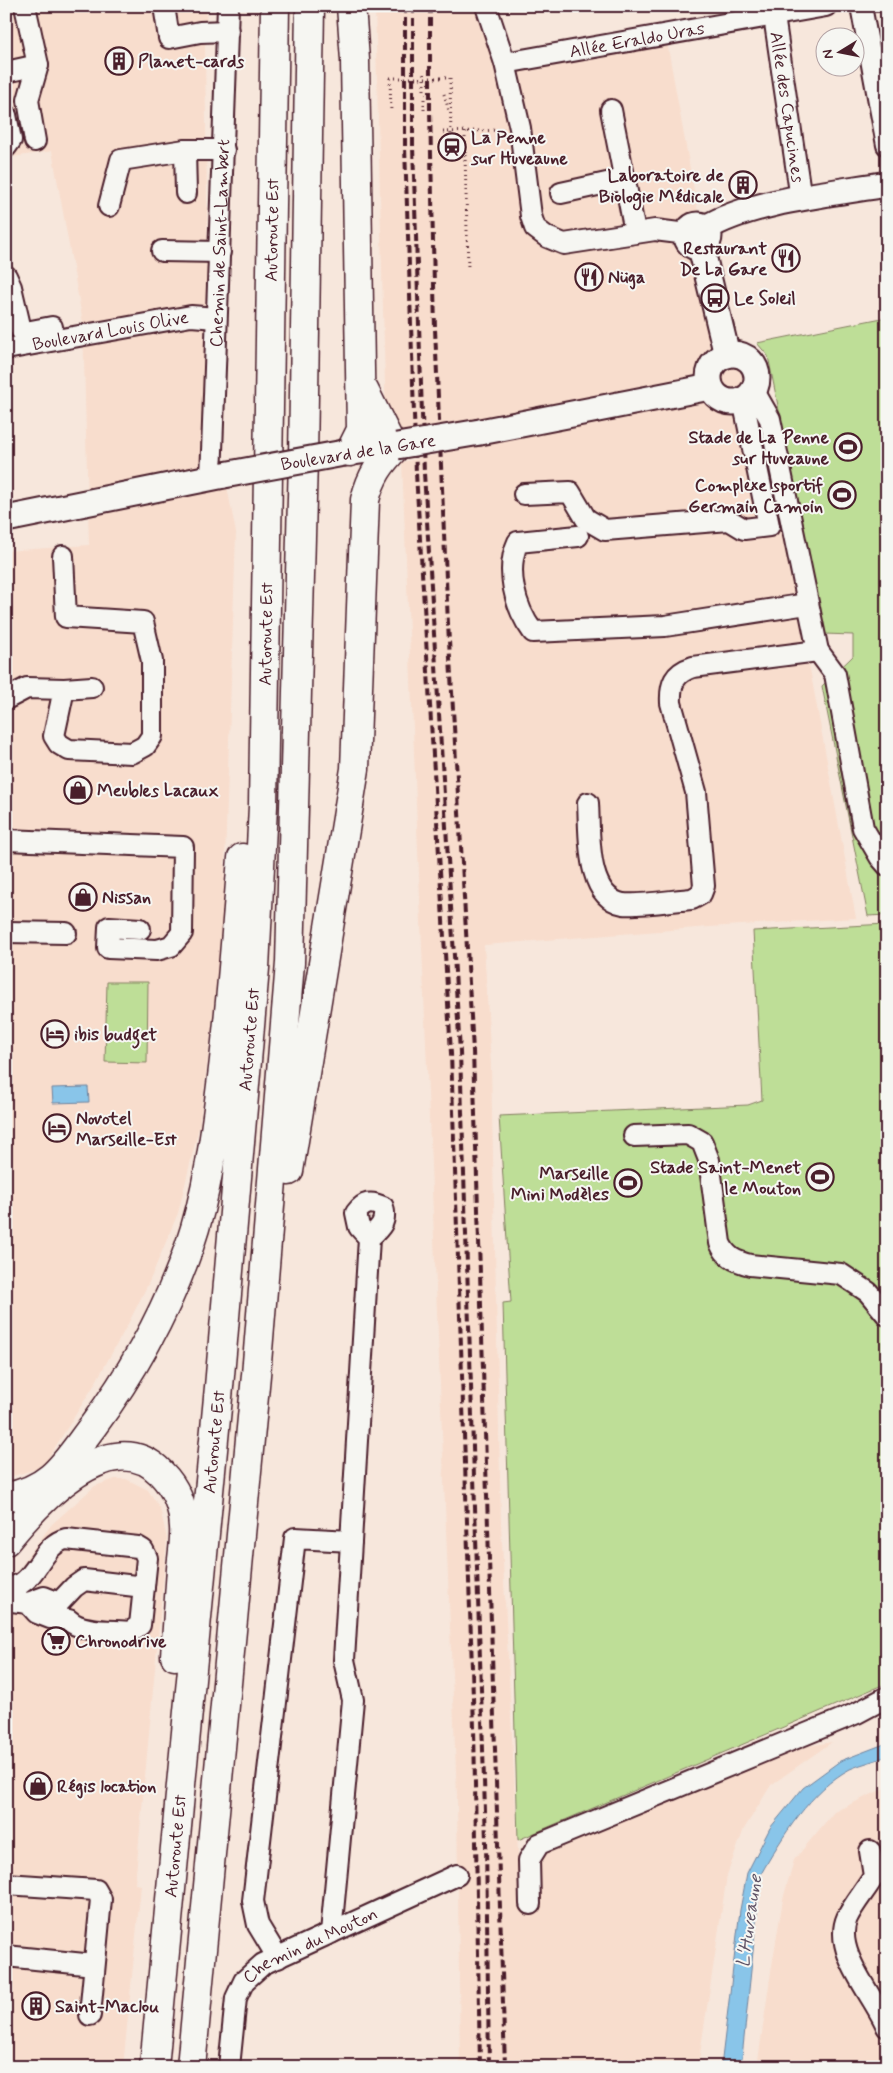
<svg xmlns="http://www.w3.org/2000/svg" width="893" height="2073" viewBox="0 0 893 2073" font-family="Mynerve,sans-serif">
<rect width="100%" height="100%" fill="#f7e7dc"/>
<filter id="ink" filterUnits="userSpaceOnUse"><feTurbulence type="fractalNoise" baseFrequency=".02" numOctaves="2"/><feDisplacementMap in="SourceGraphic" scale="10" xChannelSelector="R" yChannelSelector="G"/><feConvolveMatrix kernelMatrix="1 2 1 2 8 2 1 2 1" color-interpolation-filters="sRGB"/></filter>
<g filter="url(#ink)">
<g fill="#f8ddcd">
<path d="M6,6H207L205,47L208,287L219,445L236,533L222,949L199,1127L178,1213L150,1280L128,1324L93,1387L47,1460L36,1469L6,1478V551L89,545L83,323L52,151L6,158Z"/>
<path d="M375,6H473L500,70L667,42L697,207L787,545L856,918L709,927L484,945L491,1065L501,1523L521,1909L541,1855L808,1746L832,1742L771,1785L744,1829L727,1875L698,2067H460L457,1796L402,462L453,451L450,427L402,436L386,422Z"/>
<path d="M115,1479H126L148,1490L160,1508L167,1539L135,1884L141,1885L123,2067H6V1593L27,1557L52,1524L95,1486Z"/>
<path d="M887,1787V2067H757L772,1965L783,1899L794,1860L834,1812Z"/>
</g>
<g fill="#bede97" stroke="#847e61">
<path d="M887,317V915L868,916L822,686L853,656V635L824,634L768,356L757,343Z"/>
<path d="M887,924V1683L518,1840L503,1303L511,1302L499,1116L748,1105L762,1100L753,931Z"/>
<path d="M107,982H148L147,1063L105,1062Z"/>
</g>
<g fill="#89c5e9" stroke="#70839d">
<path d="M88,1087L89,1102L53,1103L52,1088Z"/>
<path d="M887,1743V1756C875,1761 861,1764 850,1769C812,1789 781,1838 761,1874L741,2067H721L740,1910L747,1873L770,1828L803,1788L840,1761Z"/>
</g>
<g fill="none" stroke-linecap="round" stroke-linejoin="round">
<g stroke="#4a1f2b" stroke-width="24">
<g id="minor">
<path d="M25,6L38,65L28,100L35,141"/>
<path d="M164,6L169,38L200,32L228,31"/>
<path d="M486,6L505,63L520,128L531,216L535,228L547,237L564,244L655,230L687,234"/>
<path d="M861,6L887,145"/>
<path id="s1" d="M774,16L801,199"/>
<path id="s2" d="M505,63L826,6"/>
<path d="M6,72L38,65"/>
<path d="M611,110L635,232"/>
<path d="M6,115L11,140L6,147"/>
<path d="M185,150L186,193"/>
<path d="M561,193L625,179"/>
<path d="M109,206L121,160L185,150H224"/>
<path d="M162,251L220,252"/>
<path d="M6,276L11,287L21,330L26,332L52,327"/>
<path id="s3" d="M6,349L191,316L216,318"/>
<path id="s4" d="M211,479L228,6"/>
<path d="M524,494L570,492L586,519L605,530L729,520L744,529L769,526L743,400"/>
<path d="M578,536L518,542C505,570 515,608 533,632L665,626L807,604"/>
<path d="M818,651L835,674L863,828L880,857L887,865"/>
<path d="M64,689L92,687"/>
<path d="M6,699L27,688L64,689L54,736L59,744L69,750L132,753L145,746L152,736V661L143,622L66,617L63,556"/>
<path d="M588,803C590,832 585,897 623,904C637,906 676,900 692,899L701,894L704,886L696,792L671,703C670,684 674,673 693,667L818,651L770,419L754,391"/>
<path d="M6,840L183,847L182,933L171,946L157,950L108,948L109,927L140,929"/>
<path d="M6,932L66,933"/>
<path d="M634,1136L688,1134L702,1142L709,1160L720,1243C726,1257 735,1261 750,1265L841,1274L868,1292L887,1315"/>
<path d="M6,1587C36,1589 39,1545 66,1539L138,1547L143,1550L147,1558L140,1625L130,1632C113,1630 81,1633 69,1620L50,1618L37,1613L28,1603L12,1601L6,1596"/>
<path d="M28,1603L44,1597L59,1603L74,1587L84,1580L144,1587"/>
<path d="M870,1851L874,1876C866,1890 854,1903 847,1918C832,1952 876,1998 887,2027"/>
<path d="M6,1884L96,1890L101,1899L90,2015"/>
<path d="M530,1904L529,1860L539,1844L857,1713L887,1697"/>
<path d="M331,1933L353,1700L344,1660L369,1238C380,1228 387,1222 383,1207C371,1201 364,1202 356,1213L359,1227L369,1238"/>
<path d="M6,1956L94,1965"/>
<path d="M278,1958L258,1925L253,1901L295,1538L351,1541"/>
<path id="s5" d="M229,2067L236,1998L244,1981L263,1964L457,1875"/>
</g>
</g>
<g stroke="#4a1f2b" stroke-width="29">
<g id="major">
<circle cx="698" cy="236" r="11"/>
<path d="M706,228C750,201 835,193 887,184"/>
<path d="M701,247L727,355"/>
<circle cx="733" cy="378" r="24"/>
<path d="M480,432L710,387"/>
<path d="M344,453L397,446"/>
<path d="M6,519L224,475"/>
</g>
</g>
<g stroke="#4a1f2b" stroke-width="31">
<g id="highway">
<path d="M364,390L392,446"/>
<path d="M350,452L361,430L355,60L351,6"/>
<path d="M289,1171L355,769L365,500C371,476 380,463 397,446"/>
<path d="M6,1497C53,1489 66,1461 93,1426C133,1372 167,1310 189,1247C208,1192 215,1134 222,1077C231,1004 236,931 242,858"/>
<path d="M6,1541C36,1504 111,1421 161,1473C175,1487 183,1506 184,1527C185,1541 182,1556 181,1569C179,1598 177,1627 175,1656"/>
<path id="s6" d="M154,2067L219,1387L255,968L263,806L275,6"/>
<path d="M191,2067L256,1375L290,963L303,459L310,6"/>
</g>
</g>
<g stroke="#4a1f2b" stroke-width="3" stroke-dasharray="1 4" stroke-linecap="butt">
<path d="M390,78L391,113"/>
<path d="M450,78L451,139"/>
<path d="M444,94L449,111"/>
<path d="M424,110V74"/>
<path d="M443,132L504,130"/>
<path d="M462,155H465V132"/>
<path d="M465,155L468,268"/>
</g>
<use href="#minor" stroke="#f6f6f2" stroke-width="20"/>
<use href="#major" stroke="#f6f6f2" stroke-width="25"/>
<use href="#highway" stroke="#f6f6f2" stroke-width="28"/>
<g stroke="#4a1f2b" stroke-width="4" stroke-dasharray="8 4" stroke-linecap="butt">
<path d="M405,6V147L416,473L451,1053L474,1727L480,2067"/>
<path d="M413,6V147L424,473L460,1052L486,1841L489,2067"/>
<path d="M430,6V110L435,329L448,624L473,1051L505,2067"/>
</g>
<g stroke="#4a1f2b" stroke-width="29" stroke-linecap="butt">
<g id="major-bridge">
<path d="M397,446L480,432"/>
<path d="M224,475L344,453"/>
</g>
</g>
<path stroke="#4a1f2b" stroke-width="3" stroke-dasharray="1 4" stroke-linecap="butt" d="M390,78H450"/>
<use href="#major-bridge" stroke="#f6f6f2" stroke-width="25"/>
</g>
</g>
<defs>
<g id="building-ring" transform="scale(1.4375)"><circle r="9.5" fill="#f6f6f2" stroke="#4a1f2b" stroke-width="1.5"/><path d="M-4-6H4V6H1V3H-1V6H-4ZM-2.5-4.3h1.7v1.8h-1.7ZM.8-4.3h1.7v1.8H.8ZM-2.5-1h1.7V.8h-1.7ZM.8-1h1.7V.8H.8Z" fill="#4a1f2b"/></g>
<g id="station-ring" transform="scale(1.4375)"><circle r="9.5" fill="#f6f6f2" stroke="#4a1f2b" stroke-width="1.5"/><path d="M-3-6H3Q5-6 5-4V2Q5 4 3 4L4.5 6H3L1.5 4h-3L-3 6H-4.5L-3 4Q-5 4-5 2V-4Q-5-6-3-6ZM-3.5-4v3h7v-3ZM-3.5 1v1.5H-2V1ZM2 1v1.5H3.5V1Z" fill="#4a1f2b"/></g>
<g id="restaurant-ring" transform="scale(1.4375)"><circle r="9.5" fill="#f6f6f2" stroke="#4a1f2b" stroke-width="1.5"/><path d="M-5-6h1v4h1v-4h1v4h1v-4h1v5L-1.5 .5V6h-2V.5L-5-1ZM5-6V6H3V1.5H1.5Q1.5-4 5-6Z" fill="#4a1f2b"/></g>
<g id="bus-ring" transform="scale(1.4375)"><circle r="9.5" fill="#f6f6f2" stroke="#4a1f2b" stroke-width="1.5"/><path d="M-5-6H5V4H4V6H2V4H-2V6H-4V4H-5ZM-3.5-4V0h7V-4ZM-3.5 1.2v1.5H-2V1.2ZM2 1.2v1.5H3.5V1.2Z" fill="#4a1f2b"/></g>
<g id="stadium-ring" transform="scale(1.4375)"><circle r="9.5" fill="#f6f6f2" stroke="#4a1f2b" stroke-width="1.5"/><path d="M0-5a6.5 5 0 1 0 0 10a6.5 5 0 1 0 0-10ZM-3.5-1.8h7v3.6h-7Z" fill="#4a1f2b"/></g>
<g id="shop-ring" transform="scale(1.4375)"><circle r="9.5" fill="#f6f6f2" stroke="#4a1f2b" stroke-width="1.5"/><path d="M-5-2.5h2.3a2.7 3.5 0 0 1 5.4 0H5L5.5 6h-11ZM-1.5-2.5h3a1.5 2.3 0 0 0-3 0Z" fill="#4a1f2b"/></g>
<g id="hotel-ring" transform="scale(1.4375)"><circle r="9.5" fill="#f6f6f2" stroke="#4a1f2b" stroke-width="1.5"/><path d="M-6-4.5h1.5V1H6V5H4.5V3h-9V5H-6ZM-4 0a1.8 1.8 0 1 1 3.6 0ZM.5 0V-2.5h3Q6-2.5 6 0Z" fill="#4a1f2b"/></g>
<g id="supermarket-ring" transform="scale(1.4375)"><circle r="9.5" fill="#f6f6f2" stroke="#4a1f2b" stroke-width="1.5"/><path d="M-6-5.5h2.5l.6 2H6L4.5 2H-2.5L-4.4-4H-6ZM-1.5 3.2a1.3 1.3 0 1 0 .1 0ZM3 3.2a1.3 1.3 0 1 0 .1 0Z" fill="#4a1f2b"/></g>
</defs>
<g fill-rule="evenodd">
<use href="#building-ring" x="119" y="61"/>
<use href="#station-ring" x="452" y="147"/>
<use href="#building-ring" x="743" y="185"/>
<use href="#restaurant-ring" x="786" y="258"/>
<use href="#restaurant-ring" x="589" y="277"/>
<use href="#bus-ring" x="715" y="298"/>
<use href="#stadium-ring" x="848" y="447"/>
<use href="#stadium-ring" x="842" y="495"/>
<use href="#shop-ring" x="78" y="790"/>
<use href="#shop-ring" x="83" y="897"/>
<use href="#hotel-ring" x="55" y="1034"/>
<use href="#hotel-ring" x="57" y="1128"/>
<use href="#stadium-ring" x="820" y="1177"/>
<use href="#stadium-ring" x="628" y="1183"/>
<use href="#supermarket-ring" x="56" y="1641"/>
<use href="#shop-ring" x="38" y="1786"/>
<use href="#building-ring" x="36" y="2006"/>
</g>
<g text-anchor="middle" stroke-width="4" stroke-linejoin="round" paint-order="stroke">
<g font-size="18" fill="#4a1f2b" stroke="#f6f6f2">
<text dy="6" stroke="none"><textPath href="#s2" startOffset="134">Allée Eraldo Uras</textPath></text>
<text dy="6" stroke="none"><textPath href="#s1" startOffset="92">Allée des Capucines</textPath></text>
<text dy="6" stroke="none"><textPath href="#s6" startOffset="1842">Autoroute Est</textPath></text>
<text dy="6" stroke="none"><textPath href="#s4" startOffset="236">Chemin de Saint-Lambert</textPath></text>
<text dy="6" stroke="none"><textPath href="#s3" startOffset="106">Boulevard Louis Olive</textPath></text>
<text transform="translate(358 452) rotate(-9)" y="6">Boulevard de la Gare</text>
<text dy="6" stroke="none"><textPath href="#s6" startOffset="1438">Autoroute Est</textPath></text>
<text dy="6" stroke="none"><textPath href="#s6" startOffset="1032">Autoroute Est</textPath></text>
<text dy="6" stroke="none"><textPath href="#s6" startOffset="628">Autoroute Est</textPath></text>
<text dy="6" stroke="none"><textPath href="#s6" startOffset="222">Autoroute Est</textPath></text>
<text dy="6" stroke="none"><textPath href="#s5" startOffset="164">Chemin du Mouton</textPath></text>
</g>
<g font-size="18" font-weight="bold" fill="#4a1f2b" stroke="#f6f6f2" text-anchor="start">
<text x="138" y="67">Planet-cards</text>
<text x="471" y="143">La Penne<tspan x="471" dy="21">sur Huveaune</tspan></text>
<text x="724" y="181" text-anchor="end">Laboratoire de<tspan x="724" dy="21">Biologie Médicale</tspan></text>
<text x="767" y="254" text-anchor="end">Restaurant<tspan x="767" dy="21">De La Gare</tspan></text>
<text x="608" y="283">Nüga</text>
<text x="734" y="304">Le Soleil</text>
<text x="829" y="443" text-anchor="end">Stade de La Penne<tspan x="829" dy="21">sur Huveaune</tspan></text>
<text x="823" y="491" text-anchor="end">Complexe sportif<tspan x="823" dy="21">Germain Camoin</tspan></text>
<text x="97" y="796">Meubles Lacaux</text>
<text x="102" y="903">Nissan</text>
<text x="74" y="1040">ibis budget</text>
<text x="76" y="1124">Novotel<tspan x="76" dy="21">Marseille-Est</tspan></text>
<text x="801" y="1173" text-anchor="end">Stade Saint-Menet<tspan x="801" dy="21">le Mouton</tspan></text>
<text x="609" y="1179" text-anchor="end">Marseille<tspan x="609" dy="21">Mini Modèles</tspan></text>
<text x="75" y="1647">Chronodrive</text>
<text x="57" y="1792">Régis location</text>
<text x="55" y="2012">Saint-Maclou</text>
</g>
<g font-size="19" font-style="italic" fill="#5d5164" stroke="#f6f6f2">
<text transform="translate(748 1921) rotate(-82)" y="7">L'Huveaune</text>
</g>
</g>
<rect width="893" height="2073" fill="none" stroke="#f6f6f2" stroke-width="25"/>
<rect x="12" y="12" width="868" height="2048" fill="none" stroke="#4a1f2b" stroke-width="2" filter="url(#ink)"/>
<g transform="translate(840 52) rotate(260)"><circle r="24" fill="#f6f6f2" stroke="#b1a0a2"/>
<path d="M0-4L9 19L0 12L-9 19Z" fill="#4a1f2b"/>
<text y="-8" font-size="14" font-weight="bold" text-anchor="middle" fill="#4a1f2b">N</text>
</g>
</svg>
